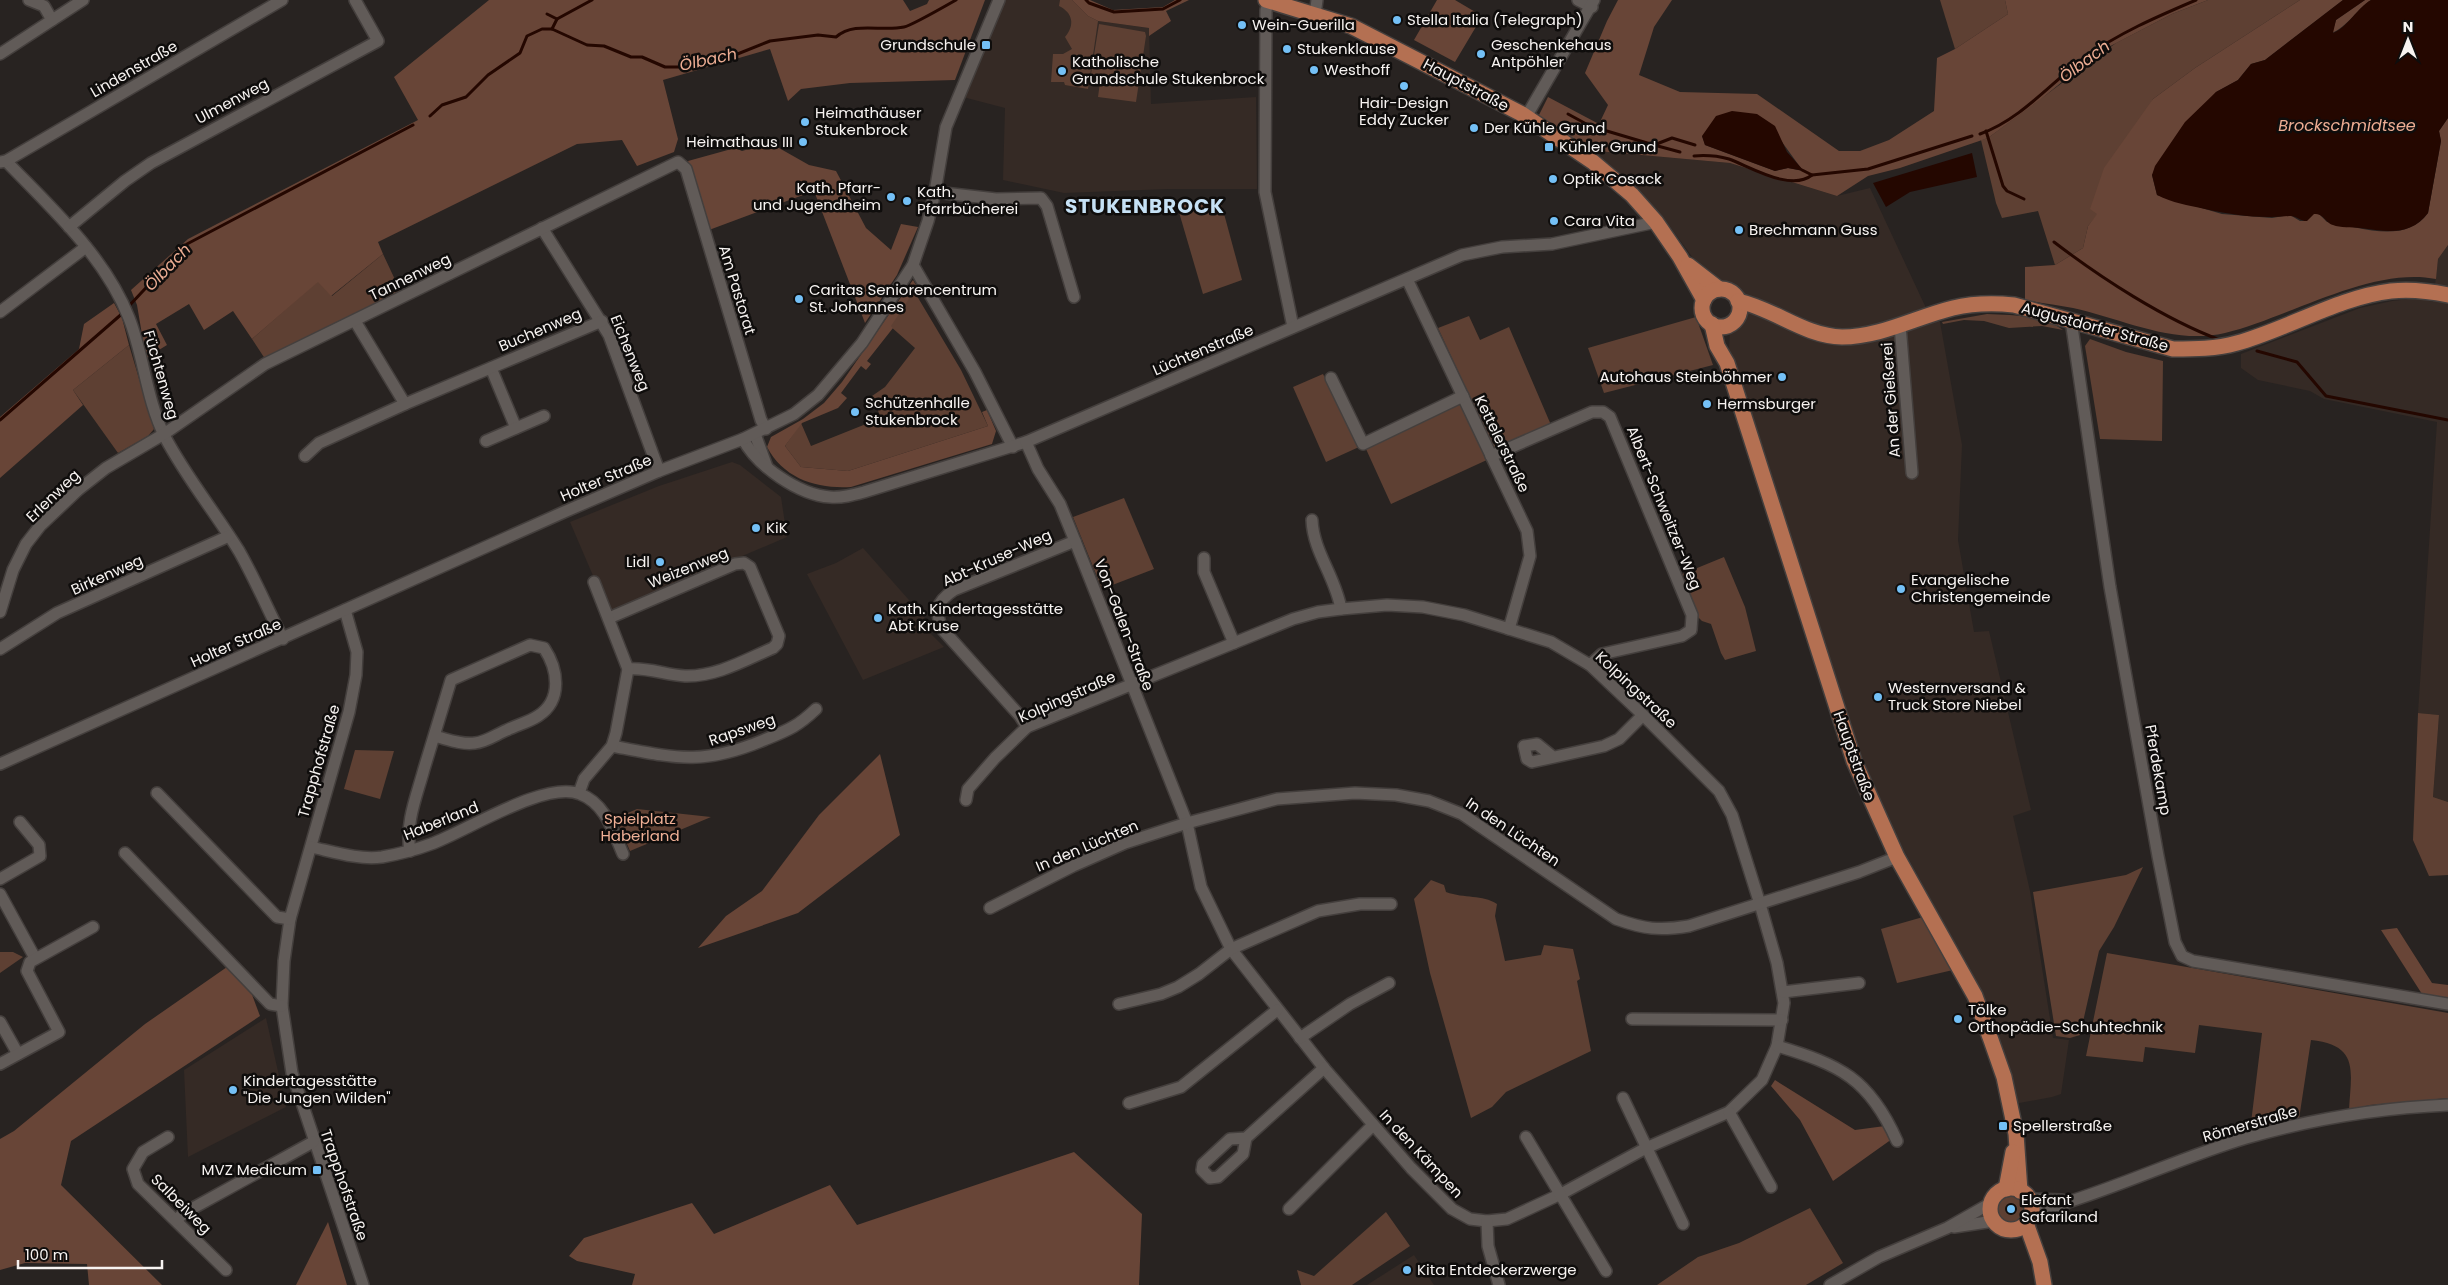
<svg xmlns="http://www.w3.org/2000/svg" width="2448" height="1285" viewBox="0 0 2448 1285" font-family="Poppins,sans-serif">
<rect width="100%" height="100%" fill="#282321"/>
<g fill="#352a25">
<path d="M1005,0H1072L1088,16L1098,21L1149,28L1151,104L1256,97L1257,189H1168L1064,193L1003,180L1005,108L963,97Z"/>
<path d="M1586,150L1730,163L1837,196L1870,188L1926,308L1940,322L1962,445L1958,540L1974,632L1989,631L2031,810L2013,816L2030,891L2053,1038L2069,1040L2061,1094L2052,1097L2014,1104L1997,1035L1979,987L1902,847L1845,720L1729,352L1730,332L1743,313L1744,303L1738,288L1724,280L1710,281L1662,216Z"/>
<path d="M2448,245V802L2433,797L2439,715L2418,713L2437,422L2324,399L2310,391L2258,380L2241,368V354L2360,308L2392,301L2418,298L2433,302L2438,259Z"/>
<path d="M732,462L740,465L781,497L787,537L609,613L570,522L659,486Z"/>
<path d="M863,548L931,625L926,629L944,647L863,680L807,574L836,563Z"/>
<path d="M266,1018L286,1107L188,1157L184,1070Z"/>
<path d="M1414,1255L1434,1285H1367Z"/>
</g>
<g fill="#5e4033">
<path d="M1060,0H1072L1088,16L1098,21L1088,89L1065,85L1064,82H1051L1053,54H1063L1072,49L1065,37C1075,25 1073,13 1059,6Z"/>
<path d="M1940,0H2005L2008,14L1955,49Z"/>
<path d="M2208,0H2300L2195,68L2153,99L2098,214L2088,226L2083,248L2055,265L2038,211L2002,218L1996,203L1981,140L1988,138L2116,43L2172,14Z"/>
<path d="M1099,24L1145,32L1146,36L1136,102L1098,97L1100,82L1090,80Z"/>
<path d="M1220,199L1242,280L1203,294L1176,202Z"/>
<path d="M383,254L405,301L271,368L252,339L318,281L332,296Z"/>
<path d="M914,291L961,370L988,426L848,471L801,467L785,446L801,423L811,446L881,418L872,396L885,387L915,348L890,326Z"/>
<path d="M1987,314C2010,315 2044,315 2063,330L2042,326L2009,328L1984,321L1964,320L1943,324L1942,322Z"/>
<path d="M1469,316L1480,340L1509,327L1551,425L1494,449L1438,328Z"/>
<path d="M1696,317L1713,365L1604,393L1588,348Z"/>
<path d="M2090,339L2126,352L2163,361L2162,441L2100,439L2085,346Z"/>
<path d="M129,345L154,429L148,436L118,453L73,390Z"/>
<path d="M1323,374L1359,447L1326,462L1293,387Z"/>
<path d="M1462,402L1489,459L1391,504L1366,449Z"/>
<path d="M1124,498L1154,569L1102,589L1073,517Z"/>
<path d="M1724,557L1745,607L1756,651L1725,660L1721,653L1711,624L1702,621L1697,616L1680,575Z"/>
<path d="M2418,713L2439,715L2433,797L2448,802V875L2429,876L2413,840Z"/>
<path d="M355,750L394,751L380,799L344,789Z"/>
<path d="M637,809L711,817L630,851L616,818Z"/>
<path d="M2143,867L2114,927L2099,951L2080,1035L2070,1038L2056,1036L2033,892L2126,875Z"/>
<path d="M1431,880L1444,885L1446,892C1465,899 1482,894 1497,904L1495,916L1505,961L1541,955L1544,945L1573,949L1580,979L1577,981L1591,1051L1506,1092L1492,1107L1471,1118L1430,973L1414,899Z"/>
<path d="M1923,917L1953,970L1897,983L1881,929Z"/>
<path d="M0,952H13L23,957L0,973Z"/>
<path d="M2107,953L2448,1013V1098L2370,1105L2349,1110C2351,1072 2360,1045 2311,1040L2299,1119L2250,1131L2262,1033L2199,1025L2195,1053L2145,1047L2143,1062L2086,1056Z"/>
<circle cx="2011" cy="1209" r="13"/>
<path d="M1810,1208L1843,1263L1806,1285H1657L1698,1257L1739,1243Z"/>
<path d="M1386,1212L1410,1246L1352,1285H1301L1297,1270L1314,1276Z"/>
</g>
<g fill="#684537" fill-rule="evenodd">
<path d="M489,0H903L910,11L927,4L929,0H985L955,80L850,83L801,89L788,101L770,49L663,80L678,139L674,152L637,166L622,140L577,144L378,242L383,254L331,296L318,282L252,339L233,311L204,330L189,304L156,324L167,345L146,358L137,305L131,290L188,239L418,120L394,77Z"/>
<path d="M1072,0H1090L1113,10L1163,7L1175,0H1189L1166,11L1171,21L1149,36V28L1098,21L1088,16Z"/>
<path d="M1437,0H1455L1477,13L1472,22L1477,25L1455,62L1414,40Z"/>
<path d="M1618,0H1672L1654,27L1639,75L1680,92L1757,94L1839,151H1860L1889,140L1934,111L1937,58L1955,49L2008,14L2005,0H2208L2172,14L2099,52L2041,99L1988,138L1900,168L1868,176L1837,196L1730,163L1586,150L1536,121L1548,97L1599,124L1608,105L1585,73L1607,21ZM1702,136L1782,142L1803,171L1788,168L1775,171L1705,145Z"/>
<path d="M2300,0H2343L2265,60L2251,64L2238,80L2216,92L2152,175L2157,195L2222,214L2272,218L2290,215L2300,221H2306L2314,213L2319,214L2327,222C2360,227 2405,245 2428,213L2441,141L2439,131L2448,118V245L2438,259L2436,279C2371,266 2288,318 2225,333C2173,345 2123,319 2073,308C2057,305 2041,303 2025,300V267L2055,265L2083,248L2088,226L2097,214L2090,209L2104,168L2153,99L2195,68Z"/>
<path d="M2365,0H2371C2357,9 2347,27 2332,33L2336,20Z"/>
<path d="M763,145L779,148L809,165L836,171L866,228L891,250L901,224L918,227L897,275L865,323L814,191L709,230L688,161L735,148L742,151Z"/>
<path d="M913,280L917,287L891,326L893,328L867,361L871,364L866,370L861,366L841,393L847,398L838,408L802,423L785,446L801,467L848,471L988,426L982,412L987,410L996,431L992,444L851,487C817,489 784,479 767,447L771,437L803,419L824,403L842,382Z"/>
<path d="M114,303L122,318L129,345L73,390L83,405L0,478V417L79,349L84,324Z"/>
<path d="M880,754L900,835L798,913L698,948L726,916L762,891L819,815Z"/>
<path d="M2397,928L2432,983L2448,985V998L2422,994L2381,930Z"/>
<path d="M227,967L251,992L260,1016L71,1141L61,1185L162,1285H89L87,1264L25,1263L0,1270V1139L14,1131L145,1024Z"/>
<path d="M1775,1080L1855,1130L1885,1126L1892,1139L1833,1181L1800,1120L1771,1086Z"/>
<path d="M1074,1152L1142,1214L1139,1285H632L635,1274L577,1261L569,1256L584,1238L692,1203L714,1234L830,1185L857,1225Z"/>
<path d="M328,1222L347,1285H296Z"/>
</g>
<g fill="#240700">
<path d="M2343,0H2365L2336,20L2333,33C2348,27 2357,8 2371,0H2448V118L2439,131L2441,141L2428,213C2410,237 2386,231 2360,228C2352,227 2340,228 2333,225C2324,222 2325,214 2314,214L2307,221C2300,221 2295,215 2289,216C2260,219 2233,215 2205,209C2187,205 2173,203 2157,195L2152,175L2155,166L2185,122L2216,92L2238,80L2251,64L2265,60Z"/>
<path d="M1732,111L1757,114L1775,126L1787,152L1804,171L1788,168L1775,171L1705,145L1702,136L1716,116Z"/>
<path d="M1972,153L1977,177L1910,192L1886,207L1873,183Z"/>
</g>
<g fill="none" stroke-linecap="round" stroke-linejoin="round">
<g stroke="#240700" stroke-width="3">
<path d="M1086,0L1089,3L1114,12L1163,9L1180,0"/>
<path d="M547,14L557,19"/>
<path d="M552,29L557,19L592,0"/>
<path d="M1568,114L1590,126L1654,145L1672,138L1695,145"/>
<path d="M430,116L442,105L466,97L488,75L520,53L527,36L542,29H552L587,45L604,46L631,57H642L665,67H688L725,59L770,41L818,35L836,37C855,21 881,32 904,27C910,26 949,4 956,0"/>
<path d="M1986,131L2003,186L2007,191L2024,199"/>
<path d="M1980,134C2020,120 2051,83 2084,58C2119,33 2156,17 2196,0"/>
<path d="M1654,145L1680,152"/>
<path d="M1694,156C1706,155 1718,156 1729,159C1751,167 1791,192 1812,175"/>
<path d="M1802,170L1812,175L1868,169L1972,136"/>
<path d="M2054,242C2101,278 2164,319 2220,340"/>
<path d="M128,307L187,244L413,125"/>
<path d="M2257,351L2297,362L2326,396L2448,420"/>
<path d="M0,420L124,312"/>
</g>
<g stroke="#443f3d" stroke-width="14">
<g id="minor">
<path d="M29,0L44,6L52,20"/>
<path d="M1578,0L1592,7"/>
<path d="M1269,1L1266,10L1265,192L1293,327"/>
<path d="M1315,15L1317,0"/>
<path d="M0,54L83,0"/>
<path d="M1526,117L1594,0"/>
<path d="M6,161C51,208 105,256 129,318C144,356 146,399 165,437C186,477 215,512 239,551C255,579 268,610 283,639"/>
<path d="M0,162L6,161L282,0"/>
<path d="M935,192L996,199L1041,198L1047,206L1074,297"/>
<path d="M69,227L125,181L151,163L378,41L355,0"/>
<path d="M542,228L609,335L659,471"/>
<path d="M913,265L975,372L1013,447"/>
<path d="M1407,279L1527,531L1530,556L1509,629"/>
<path d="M0,312L86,247"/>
<path d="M2074,320L2072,327L2110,587L2158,856L2175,942L2182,956L2193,961L2448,1004"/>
<path d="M355,321L405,404"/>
<path d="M1900,325L1912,473"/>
<path d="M491,368L516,428"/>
<path d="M1331,378L1363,444L1463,396"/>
<path d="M755,434L767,467"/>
<path d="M743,439C757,466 799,495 830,497C842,498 853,495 864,492L1026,442L1462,255L1502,247L1552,244L1656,222"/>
<path d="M486,441L544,416"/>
<path d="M305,456L319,443L405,404L602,321"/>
<path d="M1491,456L1592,412H1603L1610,417L1692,615L1691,630L1682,636L1602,654L1590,665"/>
<path d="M1312,520C1313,551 1336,578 1341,609"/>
<path d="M1204,558V572L1234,643"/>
<path d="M345,610L357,652L356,675L349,712L290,919L284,961L282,1006L292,1073L363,1285"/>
<path d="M0,612L13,570L26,544L40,526L78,490L106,468L164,434L265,364L678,162L686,169L761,420L766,429"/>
<path d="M609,618L735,564L744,563L750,567L779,636L777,644L773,648C745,660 716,677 685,676C666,675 647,667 628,669"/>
<path d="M0,649L57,613L229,536"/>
<path d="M1027,727L1020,716L943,630C934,611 936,602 954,590L1075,541"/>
<path d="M612,746C675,758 702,766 764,740C788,730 797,727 816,709"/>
<path d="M1553,757L1537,744L1524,746L1527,759L1532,762L1604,746L1619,739L1643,715"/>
<path d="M0,764L564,512L659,471L743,439L794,414L818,395L862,343L913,265L928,221L935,192L946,127L999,0"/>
<path d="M157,793L277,917L290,919"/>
<path d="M579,793L584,779L612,746L616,733L628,669L594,582"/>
<path d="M966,800L968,789L995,758L1027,727L1293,619L1318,612L1341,609L1387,605L1423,607L1464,615L1551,642L1590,665L1643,715L1719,791L1732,815L1760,904L1777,963L1784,1003L1777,1046L1762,1080L1729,1112L1646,1148L1561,1194L1507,1219L1487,1221L1470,1219L1452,1209L1411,1168L1324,1068L1231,949L1201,887L1187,823L1075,541L1060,504L1038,469L1026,442"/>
<path d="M311,847C334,852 359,860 382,857C399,854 415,850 431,844C467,831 545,780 580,794C605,803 613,831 623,854"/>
<path d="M410,851C405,823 417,795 424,769C433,739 442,710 451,680L530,645L544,648C558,669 563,700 538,716C529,722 517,725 507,730C497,734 486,742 475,743C461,745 447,739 434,736"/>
<path d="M125,853L270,1004L282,1006"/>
<path d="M0,879L40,856L39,845L20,822"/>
<path d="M0,894L35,958"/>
<path d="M990,908L1073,866L1125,843L1187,823L1277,799L1355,793L1396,795L1429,801L1462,814L1616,919C1644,929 1659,931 1689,926L1859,872L1897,857"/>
<path d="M1783,992L1859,983"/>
<path d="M1119,1004L1161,994L1178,987L1199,974L1231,949L1318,911L1360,904H1391"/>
<path d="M1632,1019L1782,1020"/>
<path d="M0,1022L18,1054"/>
<path d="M1300,1038L1350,1004L1389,983"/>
<path d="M1777,1046C1840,1065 1869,1078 1897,1141"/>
<path d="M0,1064L59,1032L27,971L30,962L93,927"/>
<path d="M1623,1098L1683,1224"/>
<path d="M1129,1103L1181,1087L1277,1010"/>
<path d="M1729,1112L1771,1187"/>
<path d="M168,1137L143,1152L133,1169L138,1184L226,1270"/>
<path d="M1526,1137L1606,1271"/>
<path d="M1246,1138L1243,1154L1218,1177L1210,1178L1202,1170L1203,1164L1230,1139L1246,1138L1324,1068"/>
<path d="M2029,1199L2062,1200"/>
<path d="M1289,1209L1373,1125"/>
<path d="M2031,1214L2062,1206L2068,1202C2128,1183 2186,1156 2246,1138C2312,1119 2380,1108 2448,1105"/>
<path d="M176,1220L184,1213L313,1142"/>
<path d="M1487,1221L1488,1246L1499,1285"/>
<path d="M1954,1227L1994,1221"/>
<path d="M1830,1285L1879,1257L1947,1228L1991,1203"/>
</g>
</g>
<g stroke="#443f3d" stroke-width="18">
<g id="major">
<path d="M1266,0L1351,26L1522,114L1593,162L1632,195L1656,222L1680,257L1704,300"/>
<path d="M1688,265L1719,289"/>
<circle cx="1721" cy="308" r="19"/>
<path d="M1738,301C1775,309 1804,336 1842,337C1881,337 1916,317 1953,308C1974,303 1993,303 2014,305L2173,349C2194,349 2216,349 2237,343C2288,329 2339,297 2391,291C2411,289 2429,291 2448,295"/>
<path d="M1712,324L1717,346L1727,363L1854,761L1897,857L1975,996L1991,1040L2004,1077L2016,1134L2020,1191"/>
<circle cx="2011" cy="1209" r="21"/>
<path d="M2006,1189L2013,1152"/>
<path d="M2026,1223L2040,1262L2044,1285"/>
</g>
</g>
<use href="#minor" stroke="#615b58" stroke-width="11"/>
<use href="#major" stroke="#b47052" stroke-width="15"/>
</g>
<g fill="#74c0f6" stroke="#0f0d0c" stroke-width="2">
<circle cx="1397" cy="20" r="5"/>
<circle cx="1242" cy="25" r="5"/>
<rect x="981" y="40" width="10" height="10" rx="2.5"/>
<circle cx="1287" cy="49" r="5"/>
<circle cx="1481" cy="54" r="5"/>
<circle cx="1314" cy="70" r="5"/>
<circle cx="1062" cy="71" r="5"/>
<circle cx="1404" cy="86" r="5"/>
<circle cx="805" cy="122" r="5"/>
<circle cx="1474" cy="128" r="5"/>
<circle cx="803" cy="142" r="5"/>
<rect x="1544" y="142" width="10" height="10" rx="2.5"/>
<circle cx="1553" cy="179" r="5"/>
<circle cx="891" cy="197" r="5"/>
<circle cx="907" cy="201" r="5"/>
<circle cx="1554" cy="221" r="5"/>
<circle cx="1739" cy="230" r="5"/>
<circle cx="799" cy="299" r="5"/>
<circle cx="1782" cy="377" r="5"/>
<circle cx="1707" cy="404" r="5"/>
<circle cx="855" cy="412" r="5"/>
<circle cx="756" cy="528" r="5"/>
<circle cx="660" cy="562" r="5"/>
<circle cx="1901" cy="589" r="5"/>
<circle cx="878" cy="618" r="5"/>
<circle cx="1878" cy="697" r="5"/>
<circle cx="1958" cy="1019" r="5"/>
<circle cx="233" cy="1090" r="5"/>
<rect x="1998" y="1121" width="10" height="10" rx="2.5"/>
<rect x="312" y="1165" width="10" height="10" rx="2.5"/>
<circle cx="2011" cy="1209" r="5"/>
<circle cx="1407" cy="1270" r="5"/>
</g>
<g text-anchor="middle" stroke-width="5" stroke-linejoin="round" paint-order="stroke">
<g font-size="15" fill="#f7f3f1" stroke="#0f0d0c" text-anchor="start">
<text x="1407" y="25">Stella Italia (Telegraph)</text>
<text x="1252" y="30">Wein-Guerilla</text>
<text x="976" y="50" text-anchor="end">Grundschule</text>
<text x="1491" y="50">Geschenkehaus<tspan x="1491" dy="17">Antpöhler</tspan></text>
<text x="1297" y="54">Stukenklause</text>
<text x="1072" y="67">Katholische<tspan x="1072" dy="17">Grundschule Stukenbrock</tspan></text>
<text x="1324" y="75">Westhoff</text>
<text x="1404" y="108" text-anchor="middle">Hair-Design<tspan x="1404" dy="17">Eddy Zucker</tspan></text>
<text x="815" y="118">Heimathäuser<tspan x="815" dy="17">Stukenbrock</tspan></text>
<text x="1484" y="133">Der Kühle Grund</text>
<text x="793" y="147" text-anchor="end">Heimathaus III</text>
<text x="1559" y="152">Kühler Grund</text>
<text x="1563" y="184">Optik Cosack</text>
<text x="881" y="193" text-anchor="end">Kath. Pfarr-<tspan x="881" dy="17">und Jugendheim</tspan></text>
<text x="917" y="197">Kath.<tspan x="917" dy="17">Pfarrbücherei</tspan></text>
<text x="1564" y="226">Cara Vita</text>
<text x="1749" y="235">Brechmann Guss</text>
<text x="809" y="295">Caritas Seniorencentrum<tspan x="809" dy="17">St. Johannes</tspan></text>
<text x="1772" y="382" text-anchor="end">Autohaus Steinböhmer</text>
<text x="865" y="408">Schützenhalle<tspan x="865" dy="17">Stukenbrock</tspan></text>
<text x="1717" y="409">Hermsburger</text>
<text x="766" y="533">KiK</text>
<text x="650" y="567" text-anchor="end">Lidl</text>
<text x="1911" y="585">Evangelische<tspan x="1911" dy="17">Christengemeinde</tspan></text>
<text x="888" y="614">Kath. Kindertagesstätte<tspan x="888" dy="17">Abt Kruse</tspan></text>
<text x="1888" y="693">Westernversand &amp;<tspan x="1888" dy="17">Truck Store Niebel</tspan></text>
<text x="1968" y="1015">Tölke<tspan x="1968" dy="17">Orthopädie-Schuhtechnik</tspan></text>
<text x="243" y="1086">Kindertagesstätte<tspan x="243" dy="17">"Die Jungen Wilden"</tspan></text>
<text x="2013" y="1131">Spellerstraße</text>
<text x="307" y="1175" text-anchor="end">MVZ Medicum</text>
<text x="2021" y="1205">Elefant<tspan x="2021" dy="17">Safariland</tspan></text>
<text x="1417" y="1275">Kita Entdeckerzwerge</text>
</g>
<g font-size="15" fill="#f7f3f1" stroke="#0f0d0c">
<text transform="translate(134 69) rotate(-30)" y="5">Lindenstraße</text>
<text transform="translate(1466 85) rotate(28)" y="5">Hauptstraße</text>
<text transform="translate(232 101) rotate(-28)" y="5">Ulmenweg</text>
<text transform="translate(410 277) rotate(-26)" y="5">Tannenweg</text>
<text transform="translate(737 290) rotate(73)" y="5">Am Pastorat</text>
<text transform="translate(2095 327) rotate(15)" y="5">Augustdorfer Straße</text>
<text transform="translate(540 330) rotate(-23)" y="5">Buchenweg</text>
<text transform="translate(1203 350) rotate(-23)" y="5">Lüchtenstraße</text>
<text transform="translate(630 353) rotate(68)" y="5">Eichenweg</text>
<text transform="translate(161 375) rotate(74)" y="5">Füchtenweg</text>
<text transform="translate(1891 400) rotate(-94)" y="5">An der Gießerei</text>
<text transform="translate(1502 444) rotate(64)" y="5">Kettelerstraße</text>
<text transform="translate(606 478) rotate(-23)" y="5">Holter Straße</text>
<text transform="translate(53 496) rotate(-44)" y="5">Erlenweg</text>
<text transform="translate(1664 508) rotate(68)" y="5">Albert-Schweitzer-Weg</text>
<text transform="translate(997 558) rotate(-24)" y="5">Abt-Kruse-Weg</text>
<text transform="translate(688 568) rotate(-22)" y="5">Weizenweg</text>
<text transform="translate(107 575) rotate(-24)" y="5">Birkenweg</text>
<text transform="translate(1124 625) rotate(69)" y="5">Von-Galen-Straße</text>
<text transform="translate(236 643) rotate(-24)" y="5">Holter Straße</text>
<text transform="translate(1636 690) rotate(43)" y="5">Kolpingstraße</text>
<text transform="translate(1067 697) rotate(-24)" y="5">Kolpingstraße</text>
<text transform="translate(742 730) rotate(-19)" y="5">Rapsweg</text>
<text transform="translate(1854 756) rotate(70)" y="5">Hauptstraße</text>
<text transform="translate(319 761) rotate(-74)" y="5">Trapphofstraße</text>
<text transform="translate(2158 770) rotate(80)" y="5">Pferdekamp</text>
<text transform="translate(441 821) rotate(-22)" y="5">Haberland</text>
<text transform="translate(1513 832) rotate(34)" y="5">In den Lüchten</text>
<text transform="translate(1087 846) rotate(-23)" y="5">In den Lüchten</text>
<text transform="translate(2250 1124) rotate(-16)" y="5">Römerstraße</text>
<text transform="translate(1421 1154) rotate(47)" y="5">In den Kämpen</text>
<text transform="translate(344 1185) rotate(71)" y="5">Trapphofstraße</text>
<text transform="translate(181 1204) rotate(45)" y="5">Salbeiweg</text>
</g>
<g font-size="15" fill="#f0b096" stroke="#0f0d0c">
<text x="640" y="824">Spielplatz<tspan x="640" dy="17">Haberland</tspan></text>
</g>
<g font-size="16" font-style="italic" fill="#edad93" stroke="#0f0d0c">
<text transform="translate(708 59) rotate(-12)" y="6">Ölbach</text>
<text transform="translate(2084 61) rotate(-37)" y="6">Ölbach</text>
<text x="2347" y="131">Brockschmidtsee</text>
<text transform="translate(167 267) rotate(-46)" y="6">Ölbach</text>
</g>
<g font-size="20" font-weight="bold" letter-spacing="1" fill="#c6e1f5" stroke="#0f0d0c">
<text x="1145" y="213">STUKENBROCK</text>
</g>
</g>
<g transform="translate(2408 40)" stroke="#0f0d0c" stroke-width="4" paint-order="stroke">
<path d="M0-4L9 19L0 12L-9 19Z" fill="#f7f3f1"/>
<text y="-8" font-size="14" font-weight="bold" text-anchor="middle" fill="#f7f3f1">N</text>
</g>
<path d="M18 1260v8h144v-8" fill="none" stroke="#f7f3f1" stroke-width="2.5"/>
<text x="25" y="1260" font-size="15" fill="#f7f3f1" stroke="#0f0d0c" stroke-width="4" paint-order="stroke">100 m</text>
</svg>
